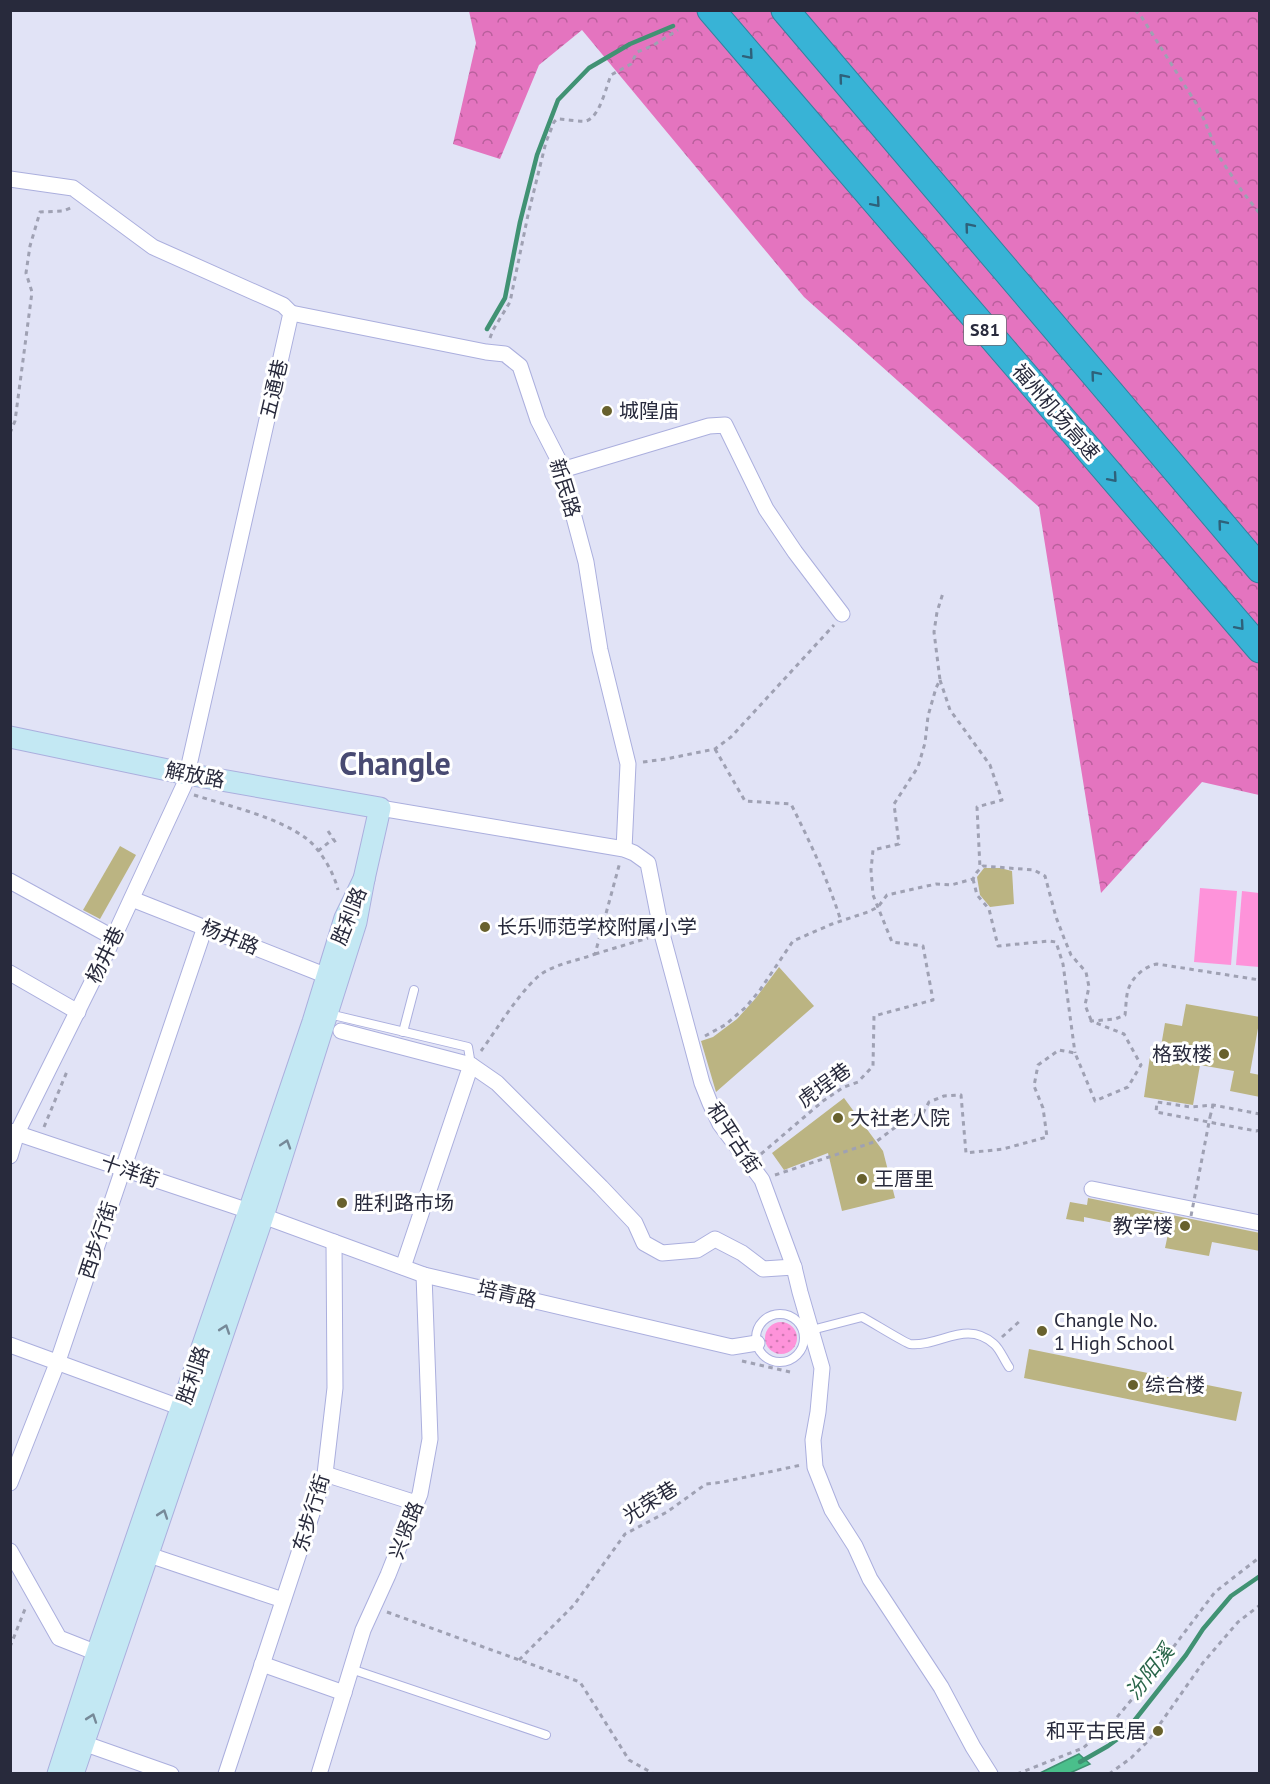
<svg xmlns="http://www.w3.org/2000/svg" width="1270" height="1784" viewBox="0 0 1270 1784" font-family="'PT Sans','Noto Sans SC',sans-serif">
<defs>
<pattern id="green-dots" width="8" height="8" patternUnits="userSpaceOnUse" patternTransform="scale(1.5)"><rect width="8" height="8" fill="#fe93da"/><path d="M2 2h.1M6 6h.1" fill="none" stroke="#ce78b2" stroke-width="1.8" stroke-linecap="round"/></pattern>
<pattern id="forest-crowns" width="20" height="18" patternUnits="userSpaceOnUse" patternTransform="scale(1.5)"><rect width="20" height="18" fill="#e474bf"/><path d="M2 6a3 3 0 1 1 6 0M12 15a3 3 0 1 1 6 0" fill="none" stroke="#b95f9c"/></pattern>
</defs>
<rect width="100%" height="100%" fill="#e1e3f6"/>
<circle fill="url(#green-dots)" cx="781" cy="1338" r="16"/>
<path fill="url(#forest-crowns)" d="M469,11H1259V795L1202,782L1101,893L1039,507L804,297L582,30L539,65L500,159L453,144L476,43Z"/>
<g fill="#fe93da">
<path d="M1200,888L1237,891L1231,965L1194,962Z"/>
<path d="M1242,891L1259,893V967L1236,965Z"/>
</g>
<path fill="#4abf8b" stroke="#409273" stroke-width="1.5" d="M1079,1754L1090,1764L1070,1773H1040Z"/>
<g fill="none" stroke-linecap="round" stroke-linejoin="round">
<g stroke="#409273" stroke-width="4.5">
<path d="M487,329L505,298L520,222L537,155L558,100L589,68L630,44L673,26"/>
<path d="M1080,1762L1108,1746L1123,1735L1186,1655L1203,1629L1231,1596L1260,1576"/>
</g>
</g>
<g fill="#bbb482">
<path d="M120,846L136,855L100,919L83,910Z"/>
<path d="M984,868H1000L1012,871L1014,904L990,907L980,895L977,877Z"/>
<path d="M779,967L814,1006L716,1092L701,1041L713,1037L737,1019L755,999Z"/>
<path d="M1186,1004L1260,1017L1250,1073L1260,1075V1097L1230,1091L1234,1071L1200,1065L1193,1105L1144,1097L1150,1056L1159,1058L1165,1023L1182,1026Z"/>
<path d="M844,1098L883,1151L895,1198L842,1211L828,1153L784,1170L772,1153Z"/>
<path d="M1088,1198L1260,1233V1251L1212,1242L1209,1256L1165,1248L1168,1234L1084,1217V1222L1066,1219L1070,1202L1087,1205Z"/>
<path d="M1029,1349L1242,1392L1236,1421L1024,1378Z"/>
</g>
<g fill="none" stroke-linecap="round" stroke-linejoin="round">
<g stroke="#abafde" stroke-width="10">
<g id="lane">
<path d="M329,1014L468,1047L471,1065"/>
<path d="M403,1032L414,990"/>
<circle cx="780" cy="1338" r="24"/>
<path d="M804,1332L862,1317C870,1321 905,1343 910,1344C940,1347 966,1319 994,1344C1000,1349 1004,1360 1009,1367"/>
<path d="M351,1669L546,1735"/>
</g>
</g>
<g stroke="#abafde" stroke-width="17">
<g id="street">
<path d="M10,179L73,188L153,247L283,305L291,313L185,783L105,956L17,1133L10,1156"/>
<path d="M291,313L486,352L505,354L520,366L538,420L559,461L586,562L600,650L628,764L624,849"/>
<path d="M562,470L709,426L725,425L766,509L795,552L842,614"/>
<path d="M380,808L624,849L634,853L648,863L662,934L702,1083L710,1103L720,1124L762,1180L794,1267L800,1292L822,1368L818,1412L813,1440L815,1467L832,1510L855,1546L870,1579L941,1687L973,1747L990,1774"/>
<path d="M10,881L114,938"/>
<path d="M132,899L327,976"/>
<path d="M10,973L78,1012"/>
<path d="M341,1031L471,1065L403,1267"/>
<path d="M471,1065L497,1083L601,1187L635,1223L644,1243L662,1253L697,1250L715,1239L742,1253L763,1269L794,1267"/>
<path d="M10,1131L249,1211"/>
<path d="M1092,1189L1260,1223"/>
<path d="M263,1216L424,1275L732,1347L757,1343"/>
<path d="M10,1345L182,1408"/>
<path d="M325,1474L416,1503"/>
<path d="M10,1483L58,1361L205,927"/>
<path d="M10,1551L59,1638L97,1653"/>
<path d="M149,1555L283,1600"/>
<path d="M262,1664L344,1693"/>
<path d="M83,1743L171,1774"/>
<path d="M226,1774L325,1474L335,1388L334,1242"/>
<path d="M319,1774L363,1630L388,1575L420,1494L430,1439L424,1275"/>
</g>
</g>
<g stroke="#abafde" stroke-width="23">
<g id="secondary">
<path d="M10,737L187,774L380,808L364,879"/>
<path d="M58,1774L97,1653L249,1211L313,1022L345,918L364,879L356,922L263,1216L73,1774"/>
</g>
</g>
<g stroke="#3283a0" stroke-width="29">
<g id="highway">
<path d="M711,10L1260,649"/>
<path d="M785,10L1260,569"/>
</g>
</g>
<g stroke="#9fa1b3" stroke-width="3" stroke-dasharray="4.5 4.5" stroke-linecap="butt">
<path d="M1135,10L1141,16L1199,108L1220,158L1242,191L1260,214"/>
<path d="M490,338L493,330L510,302L528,215L546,142L554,122L557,119C564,119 582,122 586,121C600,117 606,87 611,75L631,64L637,52L652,46L678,30"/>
<path d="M10,433L15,421L32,292L26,273L30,246L40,212L63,211L73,207"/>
<path d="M940,680L950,710L990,765L1002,800L977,807L980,868"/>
<path d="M715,749L745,801L791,804C810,842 828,880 841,921"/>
<path d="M643,762L666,759L715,749L731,737L834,625"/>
<path d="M194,795C229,806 278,817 307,839C321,850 334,873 338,890"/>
<path d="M328,831L338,846"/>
<path d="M318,851L333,839"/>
<path d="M973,879L977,895L989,909L998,946L1049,941L1056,942L1063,964L1075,1053"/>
<path d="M595,954L648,938"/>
<path d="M705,1036L725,1025L746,1007L760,990L793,941L832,924L868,912L878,907L887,895L936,884L951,885L973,879L977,872L983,866L1034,870L1045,876L1056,917L1064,938L1071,955L1086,972L1089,987L1085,1005L1091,1020"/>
<path d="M481,1051C496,1031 525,982 546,971C561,963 579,960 595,954L620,862"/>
<path d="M1260,1114L1213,1105L1191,1107L1157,1102L1156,1112L1256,1131L1260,1130"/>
<path d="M1210,1117L1213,1105"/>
<path d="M44,1127L68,1069"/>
<path d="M761,1154L823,1101L844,1087L858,1082L873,1066L874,1016L933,1000L923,946L892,942L873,895L871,870L873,850L899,844L894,804L918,767L925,743L928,716L936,688L940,680L934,632L937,612L943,593"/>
<path d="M775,1175L877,1141L909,1117L923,1113L929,1102L944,1096L961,1095L966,1153L1003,1149L1047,1137L1043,1108L1034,1086L1038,1065L1059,1050L1075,1053L1095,1101L1128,1087L1141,1065L1124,1034L1091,1021L1115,1019L1125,1015C1126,1007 1126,997 1128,990C1132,977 1145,966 1157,964L1260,980"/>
<path d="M1002,1337L1021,1320"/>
<path d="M742,1361L790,1372"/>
<path d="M387,1612L580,1682L629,1760L654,1774"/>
<path d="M10,1647L25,1609"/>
<path d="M519,1660L574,1605L625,1534L667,1512L706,1484L723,1482L801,1465"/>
<path d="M1017,1774L1083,1748L1113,1722L1153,1674L1215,1592L1260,1557"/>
<path d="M1109,1774L1131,1758L1148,1741L1202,1664L1238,1622L1260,1605"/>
</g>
<use href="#lane" stroke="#fff" stroke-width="8"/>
<use href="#street" stroke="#fff" stroke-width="15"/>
<use href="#secondary" stroke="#c3e8f3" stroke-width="21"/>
<use href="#highway" stroke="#38b3d6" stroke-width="27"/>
<path stroke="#9fa1b3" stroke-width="3" stroke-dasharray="4.5 4.5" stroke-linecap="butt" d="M1191,1216L1210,1117"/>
</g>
<defs><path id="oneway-chevron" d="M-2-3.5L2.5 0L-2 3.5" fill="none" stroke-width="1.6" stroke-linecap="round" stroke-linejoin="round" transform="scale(1.5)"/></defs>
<g stroke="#2e617a">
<use href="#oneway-chevron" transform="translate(749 55) rotate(49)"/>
<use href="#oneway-chevron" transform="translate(843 78) rotate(-130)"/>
<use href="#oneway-chevron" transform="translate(876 203) rotate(49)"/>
<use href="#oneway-chevron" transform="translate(969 227) rotate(-130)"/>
<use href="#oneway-chevron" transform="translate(1095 375) rotate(-130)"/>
<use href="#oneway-chevron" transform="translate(1113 478) rotate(49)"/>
<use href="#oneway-chevron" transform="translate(1222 524) rotate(-130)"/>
<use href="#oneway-chevron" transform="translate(1240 626) rotate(49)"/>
</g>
<g stroke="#768998">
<use href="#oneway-chevron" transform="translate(286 1144) rotate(-72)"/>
<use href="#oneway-chevron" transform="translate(225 1329) rotate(-71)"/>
<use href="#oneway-chevron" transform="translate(163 1514) rotate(-71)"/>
<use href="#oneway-chevron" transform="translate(92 1718) rotate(-71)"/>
</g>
<g fill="#68612d" stroke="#fff" stroke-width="2">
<circle cx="607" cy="411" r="6"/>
<circle cx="485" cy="927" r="6"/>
<circle cx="1224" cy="1054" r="6"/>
<circle cx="838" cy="1118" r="6"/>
<circle cx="862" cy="1179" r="6"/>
<circle cx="342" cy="1203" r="6"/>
<circle cx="1185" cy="1226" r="6"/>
<circle cx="1042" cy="1331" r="6"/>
<circle cx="1133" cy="1385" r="6"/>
<circle cx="1158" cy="1731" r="6"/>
</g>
<g text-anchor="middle" stroke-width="6" stroke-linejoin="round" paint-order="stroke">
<rect fill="#fff" stroke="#686a76" stroke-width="1.5" x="964" y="315" width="42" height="30" rx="4.5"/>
<g font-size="18" font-weight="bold" fill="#282a3c">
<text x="985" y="336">S81</text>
</g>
<g font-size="20" fill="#282a3c" stroke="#fff">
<text transform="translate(274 389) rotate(-77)" y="7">五通巷</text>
<text transform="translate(1056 412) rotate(49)" y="7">福州机场高速</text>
<text transform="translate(565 488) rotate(73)" y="7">新民路</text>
<text transform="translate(195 775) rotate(11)" y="7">解放路</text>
<text transform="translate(349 916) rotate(-68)" y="7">胜利路</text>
<text transform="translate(230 937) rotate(22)" y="7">杨井路</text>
<text transform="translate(105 955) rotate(-64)" y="7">杨井巷</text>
<text transform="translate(824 1085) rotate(-36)" y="7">虎埕巷</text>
<text transform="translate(734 1138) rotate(57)" y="7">和平古街</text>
<text transform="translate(130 1171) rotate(19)" y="7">十洋街</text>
<text transform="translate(98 1240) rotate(-72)" y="7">西步行街</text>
<text transform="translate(507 1294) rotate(13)" y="7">培青路</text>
<text transform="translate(193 1375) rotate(-71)" y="7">胜利路</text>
<text transform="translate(650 1502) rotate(-32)" y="7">光荣巷</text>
<text transform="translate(311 1513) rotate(-73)" y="7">东步行街</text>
<text transform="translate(406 1530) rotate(-69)" y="7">兴贤路</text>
</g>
<g font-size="20" fill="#282a3c" stroke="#fff" text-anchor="start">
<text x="619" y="418">城隍庙</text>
<text x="497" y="934">长乐师范学校附属小学</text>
<text x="1212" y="1061" text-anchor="end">格致楼</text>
<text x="850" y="1125">大社老人院</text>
<text x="874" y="1186">王厝里</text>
<text x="354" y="1210">胜利路市场</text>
<text x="1173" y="1233" text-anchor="end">教学楼</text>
<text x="1054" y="1327">Changle No.<tspan x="1054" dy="23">1 High School</tspan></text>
<text x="1145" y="1392">综合楼</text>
<text x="1146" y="1738" text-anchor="end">和平古民居</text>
</g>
<g font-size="21" font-style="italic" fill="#296549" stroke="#fff">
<text transform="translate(1150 1672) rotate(-52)" y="7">汾阳溪</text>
</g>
<g font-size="32" font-weight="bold" fill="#484a72" stroke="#fff">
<text x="395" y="775">Changle</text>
</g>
</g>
<rect width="1270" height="1784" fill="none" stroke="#282a3c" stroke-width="24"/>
</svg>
